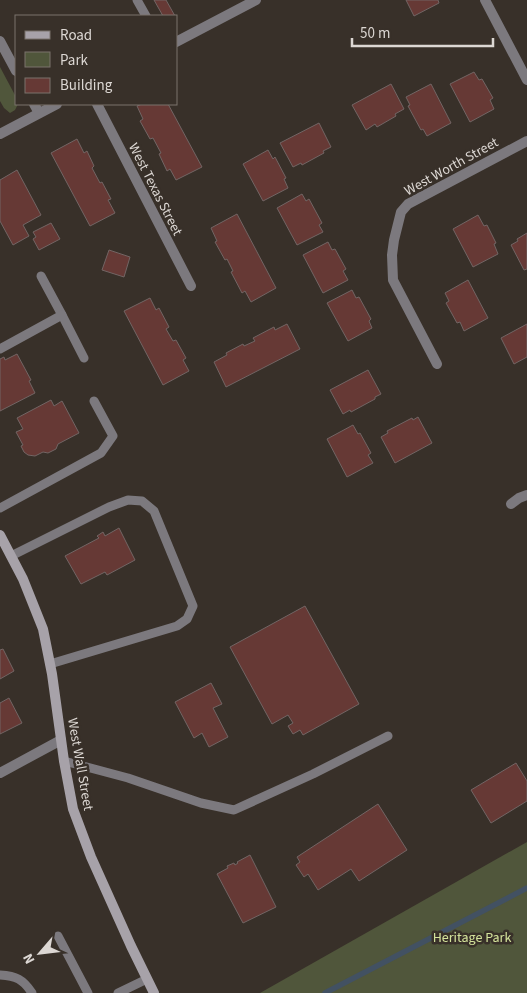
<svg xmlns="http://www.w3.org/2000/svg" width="527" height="993" viewBox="0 0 527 993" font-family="'Source Sans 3',sans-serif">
<rect width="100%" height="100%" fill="#383029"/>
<g fill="#50563b">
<path d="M0,67L16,97V104H18L15,110L10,113L4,108L0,101Z"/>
<path d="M527,842V993H260Z"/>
</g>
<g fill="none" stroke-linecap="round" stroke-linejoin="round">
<path stroke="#425162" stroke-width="5.5" d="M325,993L527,888"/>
</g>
<g fill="#663935" stroke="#726564">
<path d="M154,0H166L175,16H163Z"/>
<path d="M406,0H438L439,3L414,16Z"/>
<path d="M474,72L479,80L482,79L493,98L490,100L494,109L470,122L450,84Z"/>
<path d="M391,84L404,109L395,114L396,116L377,127L375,124L366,130L352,105Z"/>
<path d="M431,84L451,123L427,136L423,129L421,130L408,106L410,105L406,97Z"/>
<path d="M142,104H168L202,167L176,180L170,169L167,171L159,154L161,153L153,138L150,139L140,121L143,119L137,106Z"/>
<path d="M319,123L331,147L323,151L324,153L302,165L301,163L293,167L280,143Z"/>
<path d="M77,139L84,153L87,151L94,166L92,168L100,183L102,182L111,199L108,200L115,213L90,226L51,153Z"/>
<path d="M268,150L273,159L275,157L286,178L284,179L288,188L263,201L243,164Z"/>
<path d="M17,170L41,215L23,225L29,236L13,245L0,221V180Z"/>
<path d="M302,194L306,201L309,199L322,223L319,225L323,232L297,245L277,208Z"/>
<path d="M237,214L276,288L251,302L245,291L242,293L231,272L233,271L227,259L225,260L215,242L217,241L211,228Z"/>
<path d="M478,215L484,226L487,225L496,243L494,244L498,254L473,267L453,229Z"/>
<path d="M51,223L60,239L39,250L33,239L36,237L33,232Z"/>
<path d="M527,233V269L524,270L511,245L518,241L517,239Z"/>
<path d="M328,242L332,250L335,249L346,269L343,271L348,280L323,293L303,255Z"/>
<path d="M109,250L130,257L124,277L102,270Z"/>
<path d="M468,280L488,318L464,331L460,322L457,323L446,303L449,301L445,293Z"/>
<path d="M352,290L356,298L359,297L371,319L369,321L372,328L348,341L327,303Z"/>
<path d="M150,298L156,310L159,308L169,327L166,329L173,341L176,340L186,358L183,360L189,371L163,385L124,311Z"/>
<path d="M287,324L300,349L226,387L214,362L227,355L226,353L243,344L244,346L255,341L253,338L274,327L275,330Z"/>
<path d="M527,324V357L514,364L501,338Z"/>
<path d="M17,354L31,380L29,381L35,393L0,411V359L4,357L5,360Z"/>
<path d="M368,370L381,394L375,397V399L351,412L350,410L343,414L330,390Z"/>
<path d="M51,400L54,406L62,401L79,433L58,444L56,449L48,453L43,452L35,456L28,455L24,452L21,446L23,445L16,432L23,429L17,418Z"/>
<path d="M418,417L432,443L395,463L381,437L388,433L387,431L412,418L413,420Z"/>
<path d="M353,425L358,434L360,433L371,453L368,455L373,463L347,477L327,439Z"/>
<path d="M119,528L135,560L107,575L105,572L81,584L65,556L99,538L97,536L103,532L105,536Z"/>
<path d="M305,606L359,704L303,735L300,730L293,734L288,726L293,723L288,715L272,724L230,647Z"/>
<path d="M3,649L14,671L0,679V650Z"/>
<path d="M211,683L222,704L213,708L228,737L209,747L202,733L194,738L175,702Z"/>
<path d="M9,698L22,723L0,734V703Z"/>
<path d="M516,763L527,781V801L491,823L471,790Z"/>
<path d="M378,804L407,850L359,881L351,869L318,890L308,874L304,877L296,865L300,862L297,857Z"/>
<path d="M250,855L276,907L243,923L217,874L228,868L227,866L234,863L235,865L238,863L237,862Z"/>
</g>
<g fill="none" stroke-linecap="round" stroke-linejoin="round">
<g stroke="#7c797e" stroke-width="9">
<path d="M137,0L146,16"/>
<path d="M41,276L62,315"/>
<path d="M0,349L62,315L84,358"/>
<path d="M0,508L101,453L113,436L94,401"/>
<path d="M11,556L109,507L128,500L142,501L154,511L193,606L187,619L177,626L50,664"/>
<path d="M64,761L128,778L201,803L234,810L313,774L388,736"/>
<path d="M58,936L88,993"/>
<path d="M0,975C16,976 23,979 32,993"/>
<path d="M118,993L147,979"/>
</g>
<g stroke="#7c797e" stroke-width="10">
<path d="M485,0L527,80"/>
<path d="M0,41L16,71"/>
<path d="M176,42L256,0"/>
<path d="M34,104L39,113"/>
<path d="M97,104L191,286"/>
<path d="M0,134L57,104"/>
<path d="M437,364L393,280L392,255L394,240L401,212L408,204L527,141"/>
<path d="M511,504L519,498L527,495"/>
<path d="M0,773L61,740"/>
</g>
<path stroke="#a7a2a9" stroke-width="10" d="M0,535L23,579L43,629L52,674L64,761L73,809L91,857L131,946L154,993"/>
</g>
<g text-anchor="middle" stroke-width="5" stroke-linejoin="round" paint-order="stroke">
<g font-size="14" fill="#dcd7d3" stroke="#383029">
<text transform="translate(451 166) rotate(-29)" y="5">West Worth Street</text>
<text transform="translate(156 189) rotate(63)" y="5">West Texas Street</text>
<text transform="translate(81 764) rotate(80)" y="5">West Wall Street</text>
</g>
<g font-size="14" fill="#d4e39b" stroke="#383029">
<text x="472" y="942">Heritage Park</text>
</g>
</g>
<rect x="15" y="15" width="162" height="90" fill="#383029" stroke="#7a736d"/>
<rect x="25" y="31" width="25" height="8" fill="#a7a2a9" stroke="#7a736d"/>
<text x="60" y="40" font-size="15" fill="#dcd7d3">Road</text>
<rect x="25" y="52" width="25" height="15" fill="#50563b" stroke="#7a736d"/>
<text x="60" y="65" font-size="15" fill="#dcd7d3">Park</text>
<rect x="25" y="78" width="25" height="15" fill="#663935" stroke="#7a736d"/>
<text x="60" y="90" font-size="15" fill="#dcd7d3">Building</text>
<g transform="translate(40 953) rotate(242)" stroke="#383029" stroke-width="4" paint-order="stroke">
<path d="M0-4L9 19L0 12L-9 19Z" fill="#dcd7d3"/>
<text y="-8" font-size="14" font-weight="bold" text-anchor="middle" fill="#dcd7d3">N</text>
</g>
<path d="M352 38v8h141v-8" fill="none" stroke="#dcd7d3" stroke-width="2.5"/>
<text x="360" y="38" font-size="15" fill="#dcd7d3" stroke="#383029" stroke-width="4" paint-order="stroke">50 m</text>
</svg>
